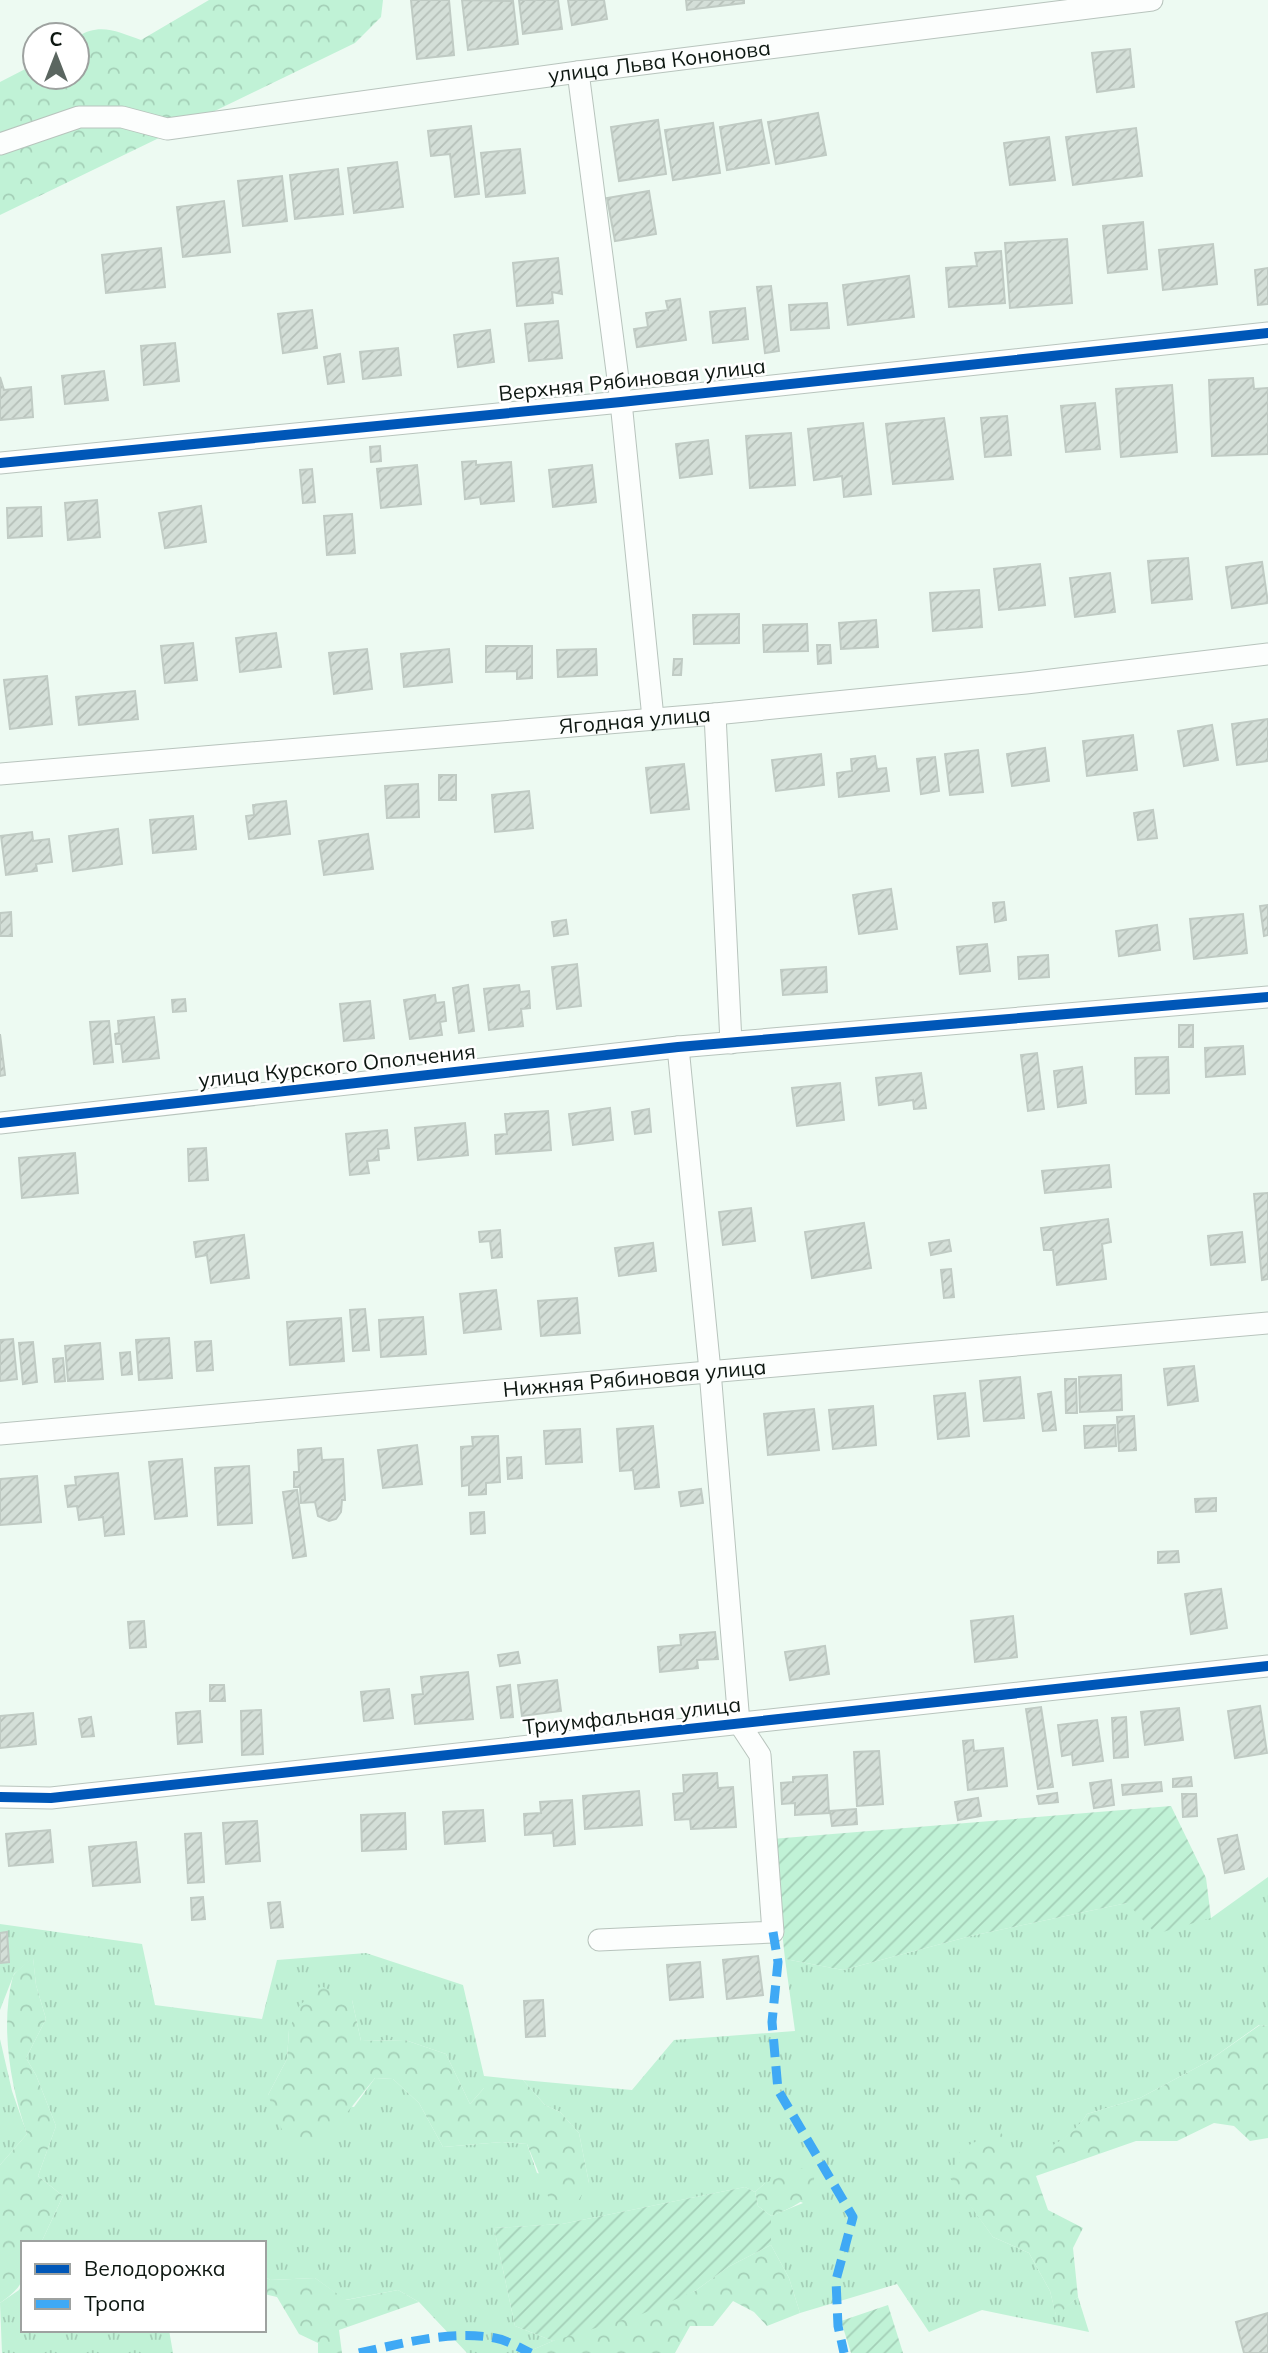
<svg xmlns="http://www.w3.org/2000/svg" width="1268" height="2353" viewBox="0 0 1268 2353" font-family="Mulish,sans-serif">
<defs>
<pattern id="grass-tufts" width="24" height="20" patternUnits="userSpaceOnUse" patternTransform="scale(1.75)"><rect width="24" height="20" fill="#c0f2d6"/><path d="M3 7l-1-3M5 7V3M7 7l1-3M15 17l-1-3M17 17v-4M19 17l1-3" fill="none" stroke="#a4cfb7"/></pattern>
<pattern id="forest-crowns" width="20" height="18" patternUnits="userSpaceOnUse" patternTransform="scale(1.75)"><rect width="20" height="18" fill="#c0f2d6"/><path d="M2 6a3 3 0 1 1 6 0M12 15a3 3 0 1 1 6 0" fill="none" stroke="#a4cfb7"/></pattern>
<pattern id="garden-furrows" width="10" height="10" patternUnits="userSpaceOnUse" patternTransform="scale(1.75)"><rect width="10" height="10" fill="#c0f2d6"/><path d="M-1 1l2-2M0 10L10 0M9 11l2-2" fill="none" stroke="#a4cfb7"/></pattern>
<pattern id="building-hatch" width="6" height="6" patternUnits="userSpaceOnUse" patternTransform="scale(1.75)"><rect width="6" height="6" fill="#d4dfd8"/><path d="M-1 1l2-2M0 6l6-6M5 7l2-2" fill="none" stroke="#b5bfb8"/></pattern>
</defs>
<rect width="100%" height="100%" fill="#edfaf2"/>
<g fill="url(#grass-tufts)">
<path d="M1268,1877V2026L1259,2025L1207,2062L1140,2098L1087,2114C1061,2158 996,2165 951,2178L993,2237L1029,2253L1050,2291L1056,2315L1078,2297L1089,2332L982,2310L929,2332L897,2284L800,2313L789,2278L771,2245V2216L803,2203L765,2183L755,2192L745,2187L562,2224L494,2228L515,2326L553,2341L525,2353H467L419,2302L398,2290L345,2300L315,2278L270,2280L264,2276V2243H41L63,2196L38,2176L56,2126L36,2075L26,2058L46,2019L36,1985L33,1958L14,1974L0,2010V1924L142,1944L155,2005L262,2019L277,1960L366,1953L463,1985L484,2076V2088L470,2104L446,2054L405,2040L361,2041L352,2000L289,2030L287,2059L268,2095L354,2107L375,2078L393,2079L419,2103L443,2147L502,2142L527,2144L537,2173L589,2183L579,2133L560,2112L545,2105L523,2080L632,2090L674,2040L795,2031L785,1959L843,1970L971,1936L1127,1903L1211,1918Z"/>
<path d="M0,2039L12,2091L27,2134L0,2165Z"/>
<path d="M23,2282V2330H169L173,2353H2L0,2303L19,2290Z"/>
</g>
<g fill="url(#forest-crowns)">
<path d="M209,0H383L381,17L355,43L0,215V82L35,64V77H77V37C100,22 118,32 141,40Z"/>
<path d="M33,1957L36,1985L46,2019L26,2058L36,2075L56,2126L38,2176L63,2196L41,2243H23C23,2276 30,2282 0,2303V2165L27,2134C10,2085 0,2025 13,1976C18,1969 27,1963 33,1957Z"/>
<path d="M321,1986L352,2000L361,2041L405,2040L446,2054L470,2104L484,2088V2076L523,2080L545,2105L560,2112L579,2133L589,2183L578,2201H550L527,2144L502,2142L443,2147L419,2103L393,2079L375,2078L320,2146L299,2154L282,2130L268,2095L287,2059L289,2030L299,2006Z"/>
<path d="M1260,2025L1268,2026V2138L1250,2141L1234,2126L1214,2123L1177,2141H1136L1036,2176L1048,2210L1083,2228L1073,2248L1078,2297L1056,2316L1050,2291L1029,2253L993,2237L950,2178L961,2149L999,2130L1019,2158C1045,2152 1073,2137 1087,2114L1140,2098L1207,2062Z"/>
<path d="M805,2167L814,2170C817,2199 795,2206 771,2216L758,2206L755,2192L765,2183Z"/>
<path d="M771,2245L789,2278L800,2313L767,2326L754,2312L733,2301L713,2326H690L675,2353H525L576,2331L695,2291L728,2267Z"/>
<path d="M264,2276L270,2280L315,2278L346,2300L398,2290L419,2302L339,2330L342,2353H318V2343L299,2334L277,2297L264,2294Z"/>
</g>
<g fill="url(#garden-furrows)">
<path d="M1171,1806L1206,1878L1211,1918L1156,1934L1127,1903L971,1936L843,1970L785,1959L772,1839Z"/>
<path d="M745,2187L755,2192L758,2206L771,2216V2245L728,2267L695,2291L642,2314L553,2341L515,2326L494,2228L562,2224Z"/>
<path d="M888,2305L903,2353H851L841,2321Z"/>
</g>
<g fill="url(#building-hatch)" stroke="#c0cbc4" stroke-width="2">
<path d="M411,0H449L454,55L417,59Z"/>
<path d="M462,0L513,1L518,44L468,50Z"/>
<path d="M519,0H558L562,29L523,34Z"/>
<path d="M568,0H604L607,19L572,25Z"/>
<path d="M686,0H744V3L687,10Z"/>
<path d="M1130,49L1134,87L1097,92L1092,53Z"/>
<path d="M818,113L826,155L776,164L768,122Z"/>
<path d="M658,120L666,174L619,181L611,127Z"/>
<path d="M761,120L769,163L727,170L720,127Z"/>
<path d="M713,123L720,173L673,180L665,130Z"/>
<path d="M471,126L479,194L455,197L450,154L431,156L428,131Z"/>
<path d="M1136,128L1142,176L1073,185L1066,137Z"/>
<path d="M1049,137L1055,180L1010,185L1004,143Z"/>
<path d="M520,149L525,193L486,197L481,153Z"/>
<path d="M397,162L403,207L354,213L348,168Z"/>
<path d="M338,169L343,214L295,219L290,175Z"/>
<path d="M282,176L287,221L243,226L238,181Z"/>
<path d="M649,191L656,234L615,241L607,198Z"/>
<path d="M224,201L230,252L183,257L177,207Z"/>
<path d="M1143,222L1147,269L1108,273L1103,226Z"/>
<path d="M1067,239L1072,303L1010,308L1005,243Z"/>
<path d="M1213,244L1217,284L1163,290L1159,250Z"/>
<path d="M161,248L165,287L106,293L102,255Z"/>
<path d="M1001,251L1005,303L949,307L946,268L977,266L975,253Z"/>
<path d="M558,258L562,294L552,292L553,303L517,306L513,263Z"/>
<path d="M1268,268V304L1258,305L1255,270Z"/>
<path d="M909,276L914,317L848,325L843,285Z"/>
<path d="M771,286L779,351L765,353L757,287Z"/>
<path d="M680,299L686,340L637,347L634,329L648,327L646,313L668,310L666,301Z"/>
<path d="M827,303L829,328L791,330L789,305Z"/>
<path d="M745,308L748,339L713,343L710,312Z"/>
<path d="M312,310L317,348L283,353L278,314Z"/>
<path d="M558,321L562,358L529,361L525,324Z"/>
<path d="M490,330L494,362L458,367L454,335Z"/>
<path d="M175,343L179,381L144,385L141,346Z"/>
<path d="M398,348L401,375L363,379L360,352Z"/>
<path d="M340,354L344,382L328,384L324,357Z"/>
<path d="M104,371L108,400L65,404L62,376Z"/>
<path d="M0,377L4,390L31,387L33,417L0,420Z"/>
<path d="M1253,378L1254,389L1268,388V454L1212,456L1209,380Z"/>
<path d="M1172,385L1177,452L1121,457L1116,389Z"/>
<path d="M1095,403L1100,449L1066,452L1061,406Z"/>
<path d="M1007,416L1011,455L985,457L981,418Z"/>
<path d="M944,418L953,479L893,484L886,424Z"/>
<path d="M863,423L871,494L844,497L842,476L814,480L808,429Z"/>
<path d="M791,433L795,485L750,488L746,436Z"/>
<path d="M708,440L712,474L680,478L676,444Z"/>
<path d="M380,446L381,461L371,462L370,447Z"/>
<path d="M476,461V465L511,462L514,501L481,504L480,497L465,499L462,462Z"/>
<path d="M417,465L421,504L381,508L377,469Z"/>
<path d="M592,465L596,502L553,507L549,470Z"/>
<path d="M312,469L315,502L303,503L300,470Z"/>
<path d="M97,500L100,537L68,540L65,503Z"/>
<path d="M201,506L206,542L165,548L159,513Z"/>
<path d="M41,507L42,536L8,538L7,508Z"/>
<path d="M352,514L355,553L327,555L324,516Z"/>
<path d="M1188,558L1192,599L1152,603L1148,561Z"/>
<path d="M1262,562L1268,603L1232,608L1226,567Z"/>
<path d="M1040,564L1045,605L999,610L994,569Z"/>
<path d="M1110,573L1115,612L1075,617L1070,578Z"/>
<path d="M979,590L982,627L933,631L930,593Z"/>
<path d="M739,614V643L694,644L693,615Z"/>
<path d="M876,620L878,647L841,649L839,623Z"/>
<path d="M807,624L808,651L764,652L763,625Z"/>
<path d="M276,633L281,667L240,672L236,638Z"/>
<path d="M193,643L197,680L165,683L161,646Z"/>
<path d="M817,645H830L831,663L818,664Z"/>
<path d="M486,646H532V678L517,679V671L486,672Z"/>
<path d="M367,649L372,689L334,694L329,653Z"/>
<path d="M449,649L452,682L404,687L401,654Z"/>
<path d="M596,649L597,675L558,677L557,650Z"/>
<path d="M674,659H682L681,675H673Z"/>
<path d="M47,676L52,724L10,729L4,680Z"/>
<path d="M135,691L138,719L79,725L76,697Z"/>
<path d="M1268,719V761L1237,765L1232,724Z"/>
<path d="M1212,725L1218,760L1184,766L1178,731Z"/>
<path d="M1133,735L1137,770L1087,776L1083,741Z"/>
<path d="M1045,748L1049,781L1012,786L1007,754Z"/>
<path d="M978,750L983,792L950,795L945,754Z"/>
<path d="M821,754L824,785L776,791L772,760Z"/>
<path d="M875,756L877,769L886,768L889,791L839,797L837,773L852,771L851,759Z"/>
<path d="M935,757L939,791L921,794L917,759Z"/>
<path d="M684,764L689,809L651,813L646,768Z"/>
<rect x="439" y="775" width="17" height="25"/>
<path d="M418,784L419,817L387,818L385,786Z"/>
<path d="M529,791L533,828L495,832L492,795Z"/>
<path d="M286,801L290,834L249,839L246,816L254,815L253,805Z"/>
<path d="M1153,810L1157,838L1138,840L1134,813Z"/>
<path d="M193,816L196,849L153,853L150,820Z"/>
<path d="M118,829L122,864L73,871L69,836Z"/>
<path d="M32,832L33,841L49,839L52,862L36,864L37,871L6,875L1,836Z"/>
<path d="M368,834L373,869L324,875L319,841Z"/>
<path d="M891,889L897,929L859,934L853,895Z"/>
<path d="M1004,902L1006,920L995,922L993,903Z"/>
<path d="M1268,905V935L1264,936L1260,906Z"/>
<path d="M11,912L12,936H0V913Z"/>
<path d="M1243,914L1247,953L1194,959L1190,919Z"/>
<path d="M566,920L568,934L554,936L552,922Z"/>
<path d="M1157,925L1160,950L1119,956L1116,931Z"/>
<path d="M987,944L990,971L960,974L957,947Z"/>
<path d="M1048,955L1049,977L1019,979L1018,957Z"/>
<path d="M577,964L581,1006L557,1009L552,967Z"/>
<path d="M826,967L827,992L783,995L781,970Z"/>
<path d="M468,985L474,1031L459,1033L453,988Z"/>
<path d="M519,985L520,992L529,991L530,1008L521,1009L523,1026L489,1030L484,989Z"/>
<path d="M435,995L436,1003L444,1002L446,1021L440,1022L442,1035L410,1039L404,1000Z"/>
<path d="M185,999L186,1011L173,1012L172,1000Z"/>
<path d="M370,1001L374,1038L344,1041L340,1004Z"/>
<path d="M154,1017L159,1058L123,1062L121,1044H116L115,1034L119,1033L118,1021Z"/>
<path d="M109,1021L113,1062L94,1064L90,1022Z"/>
<rect x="1179" y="1025" width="14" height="22"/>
<path d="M0,1034L5,1075L0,1076Z"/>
<path d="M1243,1046L1245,1074L1206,1077L1205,1048Z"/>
<path d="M1037,1053L1044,1109L1028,1111L1021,1055Z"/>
<path d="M1168,1057L1169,1093L1136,1094L1135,1058Z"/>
<path d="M1082,1067L1086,1103L1058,1107L1054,1071Z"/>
<path d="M921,1073L926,1108L914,1109L913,1100L879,1105L876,1078Z"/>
<path d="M840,1083L844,1120L797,1126L792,1088Z"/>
<path d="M610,1108L613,1140L573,1145L569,1114Z"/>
<path d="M649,1109L651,1132L635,1134L632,1112Z"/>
<path d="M548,1111L551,1150L496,1154L495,1135L507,1134L505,1114Z"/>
<path d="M465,1123L468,1155L418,1160L415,1128Z"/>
<path d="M387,1130L389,1148L378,1149L379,1160L367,1161L369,1173L350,1175L346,1134Z"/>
<path d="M206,1148L208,1180L189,1181L188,1149Z"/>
<path d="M75,1153L78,1193L22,1198L19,1158Z"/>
<path d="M1109,1165L1111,1187L1045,1193L1042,1171Z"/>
<path d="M1268,1193V1279L1262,1280L1254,1194Z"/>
<path d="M751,1208L755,1241L723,1245L719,1212Z"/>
<path d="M1108,1219L1111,1242L1102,1244L1106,1279L1057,1285L1053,1250H1044L1041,1228Z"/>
<path d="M864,1223L871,1268L812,1278L805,1232Z"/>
<path d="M500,1230L502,1257L492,1258L490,1241L480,1242L479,1232Z"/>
<path d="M1242,1232L1245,1262L1211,1265L1208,1236Z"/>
<path d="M244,1235L249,1278L211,1283L207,1255L196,1257L194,1242Z"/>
<path d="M949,1240L951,1251L931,1255L929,1243Z"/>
<path d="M653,1243L656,1271L619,1276L615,1248Z"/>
<path d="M951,1269L954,1297L944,1298L941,1270Z"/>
<path d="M496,1290L501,1329L464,1333L460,1294Z"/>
<path d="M577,1298L580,1333L541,1336L538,1301Z"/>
<path d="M365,1309L369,1350L353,1351L350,1310Z"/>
<path d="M423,1317L426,1354L381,1357L379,1320Z"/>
<path d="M341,1318L344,1361L290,1365L287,1322Z"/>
<path d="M169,1338L172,1378L139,1380L136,1340Z"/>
<path d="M13,1339L17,1379L0,1381V1340Z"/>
<path d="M211,1341L213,1370L197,1371L195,1342Z"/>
<path d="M33,1342L37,1382L23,1384L19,1343Z"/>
<path d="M100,1343L103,1379L68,1381L65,1346Z"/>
<path d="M130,1352L132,1374L122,1375L120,1353Z"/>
<path d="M63,1358L65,1381L55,1382L53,1359Z"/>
<path d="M1194,1366L1198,1401L1168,1405L1164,1369Z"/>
<path d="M1121,1375L1122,1410L1080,1412L1079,1377Z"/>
<path d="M1020,1377L1024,1418L984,1421L980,1381Z"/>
<path d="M1065,1379H1076L1077,1413H1066Z"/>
<path d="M1051,1392L1056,1430L1043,1431L1038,1394Z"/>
<path d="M965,1393L969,1436L938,1439L934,1396Z"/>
<path d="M873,1406L876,1445L833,1449L829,1410Z"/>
<path d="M814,1409L819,1450L768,1455L764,1414Z"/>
<path d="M1134,1416L1136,1450L1119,1451L1117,1417Z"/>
<path d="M1115,1425L1116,1446L1085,1448L1084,1426Z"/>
<path d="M653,1426L659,1487L635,1489L633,1470L620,1471L617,1429Z"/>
<path d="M580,1429L582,1462L546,1464L544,1431Z"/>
<path d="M498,1436L500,1482L486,1483V1494L469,1495V1485L462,1486L461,1447L473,1446L472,1437Z"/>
<path d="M417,1445L422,1484L383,1488L378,1450Z"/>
<path d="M321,1448L322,1460L343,1459L345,1500H342L341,1512L336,1519L329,1521L318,1516L315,1502L301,1503L300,1487H294V1472H299L298,1450Z"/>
<path d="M521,1457L522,1478L508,1479L507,1458Z"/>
<path d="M182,1459L187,1516L155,1519L149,1462Z"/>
<path d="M249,1466L252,1523L218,1525L215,1468Z"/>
<path d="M118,1473L124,1534L105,1536L103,1517L79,1520L77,1506L68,1507L65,1486L76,1485L75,1477Z"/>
<path d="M37,1476L41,1522L0,1525V1479Z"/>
<path d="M701,1489L703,1503L681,1506L679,1492Z"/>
<path d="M297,1490L306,1556L293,1558L283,1492Z"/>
<path d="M1216,1498V1511L1196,1512L1195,1499Z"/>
<path d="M484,1512L485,1533L471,1534L470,1513Z"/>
<path d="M1178,1551L1179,1562L1158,1563V1552Z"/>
<path d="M1221,1589L1227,1628L1191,1634L1185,1594Z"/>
<path d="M1013,1616L1017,1657L975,1662L971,1621Z"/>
<path d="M144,1621L146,1647L130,1648L128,1622Z"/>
<path d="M715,1632L718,1659L697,1660L698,1668L660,1672L658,1647L681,1645L680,1635Z"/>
<path d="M825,1646L829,1674L790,1680L785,1652Z"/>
<path d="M518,1652L520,1663L500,1666L498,1655Z"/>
<path d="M468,1672L473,1719L415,1724L412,1695L423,1694L421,1677Z"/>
<path d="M557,1680L561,1711L522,1716L518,1685Z"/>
<path d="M210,1685H224L225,1701H210Z"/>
<path d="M510,1685L513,1717L501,1718L497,1687Z"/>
<path d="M389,1689L393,1718L364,1721L361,1692Z"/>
<path d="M1260,1706L1267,1753L1235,1758L1228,1711Z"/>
<path d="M1041,1707L1053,1787L1038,1789L1026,1709Z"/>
<path d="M1179,1708L1183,1740L1145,1745L1141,1712Z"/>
<path d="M261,1710L263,1754L242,1755L241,1711Z"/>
<path d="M200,1711L202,1742L178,1744L176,1713Z"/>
<path d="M33,1713L36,1744L0,1748V1716Z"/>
<path d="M91,1717L94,1736L82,1737L79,1719Z"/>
<path d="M1126,1717L1128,1757L1114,1758L1112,1718Z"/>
<path d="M1097,1720L1103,1761L1073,1765L1072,1754L1062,1756L1058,1725Z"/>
<path d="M973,1740L974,1751L1003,1748L1007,1786L968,1790L963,1741Z"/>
<path d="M879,1751L883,1804L857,1806L854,1752Z"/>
<path d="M717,1773L718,1788L733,1787L736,1827L691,1829L690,1819L675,1820L673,1794L684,1793L683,1775Z"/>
<path d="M827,1775L829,1813L795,1815V1803L782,1804L781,1783L793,1782V1777Z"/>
<path d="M1191,1777L1192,1786L1173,1787V1779Z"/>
<path d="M1111,1780L1114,1805L1094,1808L1090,1783Z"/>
<path d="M1161,1782L1162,1791L1123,1795L1122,1785Z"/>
<path d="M639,1791L642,1825L585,1829L583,1796Z"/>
<path d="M1057,1793L1058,1802L1039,1804L1037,1796Z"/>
<path d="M1182,1794H1196L1197,1816L1183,1817Z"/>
<path d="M978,1798L981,1816L958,1820L955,1802Z"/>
<path d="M572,1800L575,1844L554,1846L553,1833L525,1835L524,1814L541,1813L540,1802Z"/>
<path d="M856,1809L857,1824L832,1826L830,1811Z"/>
<path d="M483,1810L485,1841L445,1844L443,1812Z"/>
<path d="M405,1813L406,1849L362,1851L361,1815Z"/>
<path d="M257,1821L260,1861L226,1864L223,1823Z"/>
<path d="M50,1830L53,1862L9,1866L6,1834Z"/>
<path d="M201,1833L204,1882L188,1883L185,1834Z"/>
<path d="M1237,1835L1244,1869L1225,1873L1218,1839Z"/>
<path d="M136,1842L140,1882L93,1886L89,1847Z"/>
<path d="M203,1897L205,1919L192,1920L191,1898Z"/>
<path d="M280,1902L283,1927L271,1928L268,1903Z"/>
<path d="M7,1932L9,1962L0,1963V1933Z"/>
<path d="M758,1956L763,1995L727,1999L723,1960Z"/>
<path d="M700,1962L703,1997L670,2000L667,1965Z"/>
<path d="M543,2000L545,2036L526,2037L524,2001Z"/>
<path d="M1268,2313V2353H1244L1236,2322Z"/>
</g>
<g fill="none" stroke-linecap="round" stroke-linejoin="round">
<g stroke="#b8c4bd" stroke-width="23">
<g id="street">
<path d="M578,72L621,402L653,718"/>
<path id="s1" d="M0,144L79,117H122L167,129L578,72L1152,0"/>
<path d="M0,463L621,402L1268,333"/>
<path d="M715,714L731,1043"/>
<path id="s2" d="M0,774L715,714L1026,683L1268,654"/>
<path d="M0,1123L678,1047L1268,997"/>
<path id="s3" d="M0,1434L1268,1323"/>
<path d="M0,1797L51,1798L1268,1666"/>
<path d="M599,1940L773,1932L760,1755L739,1723L710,1371L678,1047"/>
</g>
</g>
<use href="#street" stroke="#fcfefd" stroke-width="21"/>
<g stroke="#3fa9f5" stroke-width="9" stroke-dasharray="18 9" stroke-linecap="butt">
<path d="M773,1932L778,1962L772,2022L778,2090L853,2217L836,2280L838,2326L844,2353"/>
<path d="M359,2353C404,2343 450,2330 495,2338C507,2340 520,2348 531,2353"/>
</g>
<g stroke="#fff" stroke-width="15">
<g id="cycleway">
<path d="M0,463L621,402L1268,333"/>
<path d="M0,1123L678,1047L1268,997"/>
<path d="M0,1797L51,1798L1268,1666"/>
</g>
</g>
<use href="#cycleway" stroke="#0057b8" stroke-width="10"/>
</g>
<g text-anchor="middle" stroke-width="5" stroke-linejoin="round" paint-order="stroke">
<g font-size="21" fill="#0d1711" stroke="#fff">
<text dy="7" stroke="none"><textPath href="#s1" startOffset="670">улица Льва Кононова</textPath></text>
<text transform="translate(632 380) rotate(-6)" y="7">Верхняя Рябиновая улица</text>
<text dy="7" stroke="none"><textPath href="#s2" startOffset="637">Ягодная улица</textPath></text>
<text transform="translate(337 1066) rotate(-6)" y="7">улица Курского Ополчения</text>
<text dy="7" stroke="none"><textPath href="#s3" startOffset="637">Нижняя Рябиновая улица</textPath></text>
<text transform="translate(632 1716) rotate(-6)" y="7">Триумфальная улица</text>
</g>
</g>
<rect x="21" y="2241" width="245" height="91" fill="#ffffff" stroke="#9ea2a0" stroke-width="2"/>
<rect x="35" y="2264" width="35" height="10" fill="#0057b8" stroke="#9ea2a0" stroke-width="2"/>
<text x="84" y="2276" font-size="21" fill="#0d1711">Велодорожка</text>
<rect x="35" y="2299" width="35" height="10" fill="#3fa9f5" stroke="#9ea2a0" stroke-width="2"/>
<text x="84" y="2311" font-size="21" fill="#0d1711">Тропа</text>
<g transform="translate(56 56)"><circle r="33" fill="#ffffff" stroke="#9ea2a0" stroke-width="2"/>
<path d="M0-5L12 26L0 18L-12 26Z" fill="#5b6660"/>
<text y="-10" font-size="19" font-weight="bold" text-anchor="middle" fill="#0d1711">С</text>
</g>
</svg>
